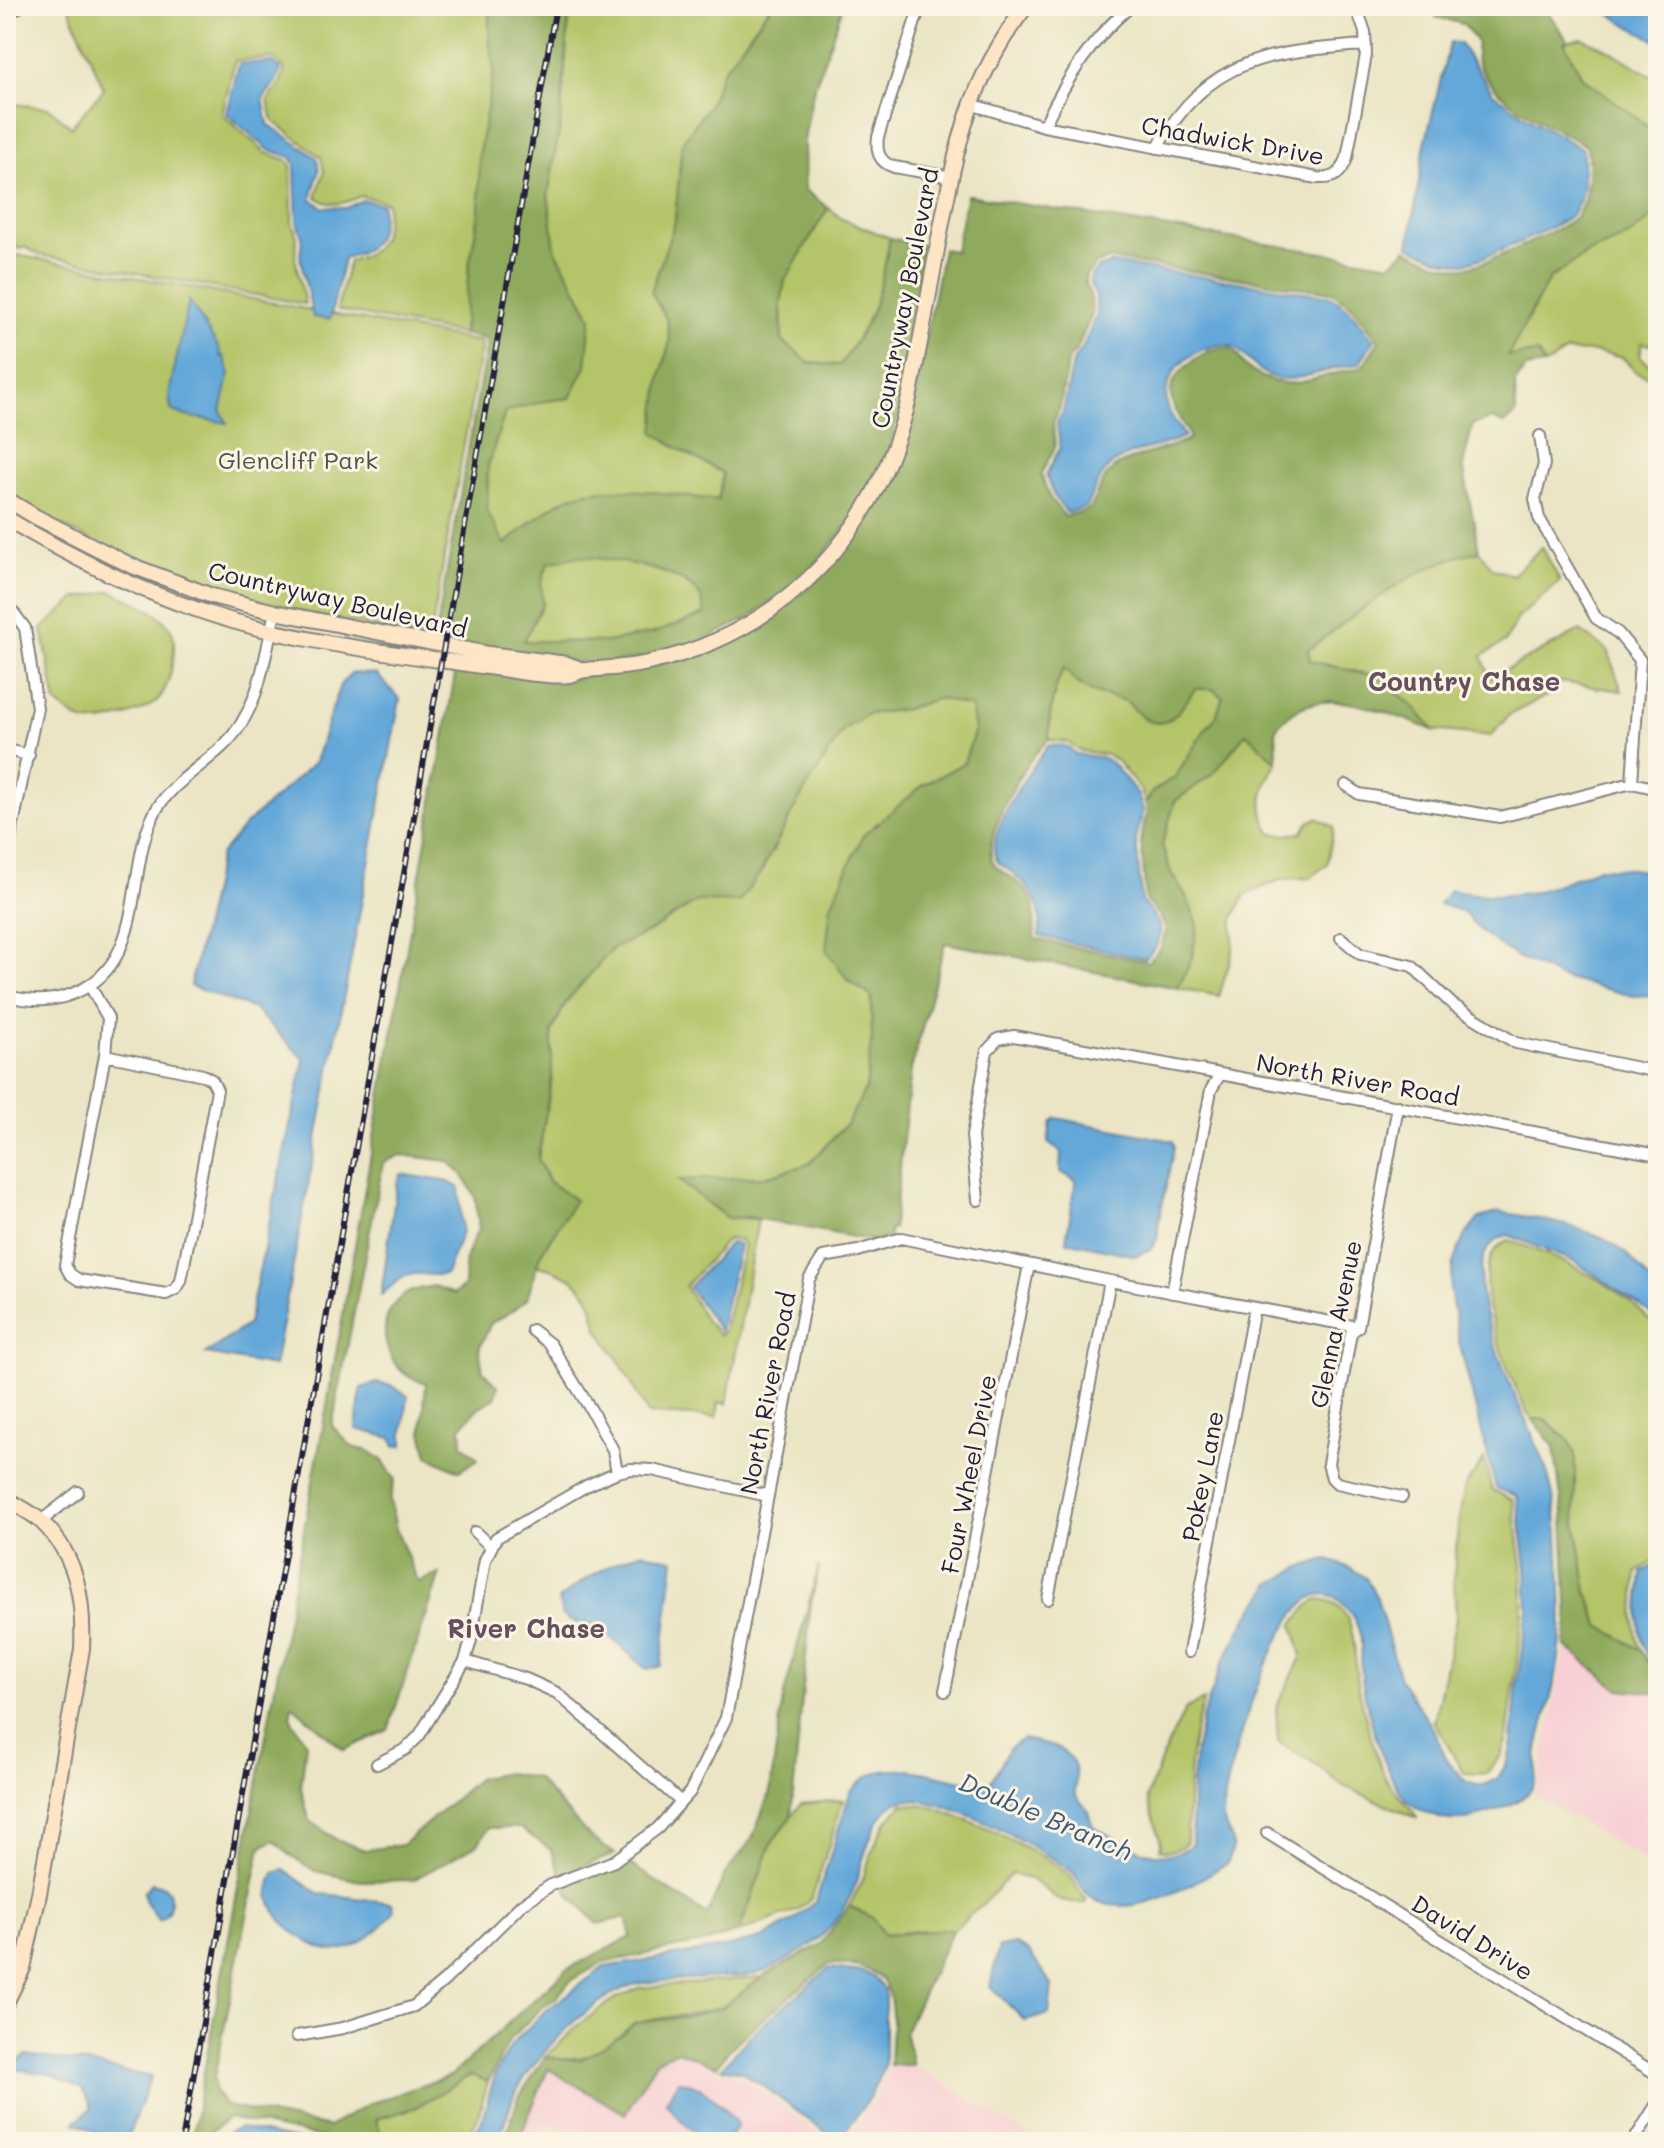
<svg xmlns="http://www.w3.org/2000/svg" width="1664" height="2148" font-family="Mali,sans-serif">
<rect width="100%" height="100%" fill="#fcf5e5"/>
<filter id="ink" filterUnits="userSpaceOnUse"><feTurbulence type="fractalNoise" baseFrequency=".0125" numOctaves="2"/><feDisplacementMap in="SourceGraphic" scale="16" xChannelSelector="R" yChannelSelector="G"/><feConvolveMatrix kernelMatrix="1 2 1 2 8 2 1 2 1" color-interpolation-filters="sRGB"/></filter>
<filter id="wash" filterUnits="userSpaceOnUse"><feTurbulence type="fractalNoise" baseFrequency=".006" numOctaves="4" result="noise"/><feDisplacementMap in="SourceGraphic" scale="32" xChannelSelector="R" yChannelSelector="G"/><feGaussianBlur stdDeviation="1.8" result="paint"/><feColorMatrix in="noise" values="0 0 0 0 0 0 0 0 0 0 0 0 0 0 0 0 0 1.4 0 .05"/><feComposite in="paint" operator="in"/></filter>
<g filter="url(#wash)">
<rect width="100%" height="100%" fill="#ebe5c5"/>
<path fill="#f7cfd4" d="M1565,1645L1618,1689L1658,1693V1869L1533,1793L1537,1789Z
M677,2051L717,2066L719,2072L741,2076L832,2142H728L737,2124L710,2097L666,2103L677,2117L711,2142H653L645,2139L638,2142H569L556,2125L548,2123L531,2142H518L548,2068L625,2114L657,2060Z
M890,2065H913L1040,2142H843L872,2102Z
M1658,2113V2142H1639Z"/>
<path fill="#b4c467" stroke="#6b7351" stroke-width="2" fill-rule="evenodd" d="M68,6H489V37L494,70L479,153V214L469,266L463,334L337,310L349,261C382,254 387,234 387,202L361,196C346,203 331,208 316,197L324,172L321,157L273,121L268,100L280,83L285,69L273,58L235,61L222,114L266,153L287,160L291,166L292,222L297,237L295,258L305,304L40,255L25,247L20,249L6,237V103L49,108L71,127L104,89Z
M570,6H774L768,9L722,72L709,105L682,143L675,221L652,292L667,320L670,342L660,379L682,451L723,473L718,500L677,497L550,509L505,544L487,512L488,466L505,412L545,401L570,398L591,317L555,249L548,194L560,125Z
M1582,38L1607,49L1658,80V138L1640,120L1582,77L1564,42Z
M828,208L842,219L890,238C880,294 874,318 840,365L809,363L782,340L781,304L785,280Z
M1658,213V346L1642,343L1640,356L1654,369L1655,379L1636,372L1623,358L1596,352L1567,351L1545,365L1538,353L1507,357L1549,279L1588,253L1629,236Z
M6,253L482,342L430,638C329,618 224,602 129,560C87,541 46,516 6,493V375L11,340Z
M1542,547L1560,581L1518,618L1505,642L1482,656L1490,678L1580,631L1607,650L1622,691L1560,682L1548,695L1509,715L1491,736L1433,730L1416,709L1380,677L1310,661L1308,650C1360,611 1413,564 1479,551L1493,569L1513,575Z
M577,555C608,559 683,568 700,596C703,601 704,609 705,615L654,633L607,642L523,641L543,603L541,584L548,563Z
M111,591C130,600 155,609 169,626C180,640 171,682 161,696C150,712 105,724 87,722C77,721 64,709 56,703L42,629L75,599Z
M1064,667C1080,692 1099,696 1128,700L1135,711L1195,689H1212L1223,697L1216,717L1204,731L1175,777L1152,792L1146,804L1141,791L1117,761L1107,755L1078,750L1067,742L1049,740C1048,716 1054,689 1064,667Z
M939,698L971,706L975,730L964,763L923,785L848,980L871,996L872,1037L866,1088L848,1122L809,1164L765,1177L679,1181L727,1218L758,1219L727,1404L719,1402L717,1417L648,1414L621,1364L598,1329L589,1296L573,1279L551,1269L537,1266L548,1181L538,1159L552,1077V1031L566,1002L612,949L652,930L697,901L761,872L799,800L843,730L868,714L906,709ZM728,1239L740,1240L744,1245L724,1331L720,1335L706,1321L685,1286Z
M1246,733L1277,762C1262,787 1256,807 1271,833L1286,835L1301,833L1309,822L1317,818L1334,827L1327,864L1310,878L1282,879L1245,895L1233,919V951L1219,996L1178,988L1192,958L1186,896L1171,873L1162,845L1175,801L1214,773Z
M1508,1240C1561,1258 1623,1285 1658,1330V1559L1637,1572C1635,1596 1631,1628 1641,1650L1600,1626L1587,1592L1575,1517V1453L1569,1441L1545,1419H1532L1527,1413C1511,1377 1456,1264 1508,1240Z
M1484,1459L1492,1490L1513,1500L1522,1567L1523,1611L1507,1738L1501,1756L1486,1774L1464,1773L1434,1722L1456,1618L1454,1577L1458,1525L1465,1486Z
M1318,1599C1329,1600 1338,1603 1344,1612C1356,1631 1354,1657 1357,1678C1361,1704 1374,1751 1384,1775C1391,1791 1411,1804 1417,1818L1343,1786L1314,1763L1278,1742L1276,1707L1302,1656L1293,1625L1308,1606Z
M1204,1700C1186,1751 1189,1790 1187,1842C1179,1850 1171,1853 1160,1849L1161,1843L1147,1797L1164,1753L1186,1708Z
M843,1800L812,1898L798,1910L739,1932L772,1842L801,1804Z
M903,1804C914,1805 925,1805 934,1808C967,1818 1044,1853 1069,1875C1077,1882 1078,1893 1087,1900L1084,1904L1059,1900L1032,1880L1011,1874L986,1901L953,1930H922L884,1935L873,1918L849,1906C871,1872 869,1833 903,1804Z
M762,1977C722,2021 688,2010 638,2023C629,2025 621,2035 614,2041C587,2060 577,2060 545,2057L581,2023L614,1999L639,1988Z
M471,2075L488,2082L476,2122L462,2142H382L376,2119L414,2108Z"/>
<path fill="#8faa5c" stroke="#58664c" stroke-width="2" fill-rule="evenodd" d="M489,6H570L560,125L548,194L555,249L591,317L586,366L570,398L545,401L505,412L488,466L487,512L505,544C528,527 554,499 582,493C626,484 675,496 718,500L723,473L682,451L654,432L660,379L670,341L667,320L651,292L675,221L682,143L709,105L722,72L769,9L774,6H843L813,92L804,140L805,190L828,208L785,280L781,304L782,340L809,363L840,365C874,318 880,294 890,238L932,247L905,393L890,447L857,514L809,572L751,617L698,643L645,658L587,665L435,639L487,343L484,338L463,334L469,266L479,214V153L494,70L489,37ZM578,556C608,559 683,568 700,596C703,601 703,609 705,614L654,633L607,642L524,641L543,603L541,584L548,563Z
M1428,6H1543L1568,41L1564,42L1582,77L1640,120L1658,138V213L1629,236L1588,253L1549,279L1508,356L1538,353L1544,365L1526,368L1515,383L1516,414L1504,424L1492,419L1473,424L1463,465L1479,551C1413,564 1361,611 1308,650L1310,661L1380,677L1416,709L1433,730C1395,716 1333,686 1295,711C1288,715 1282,722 1276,728L1277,762L1246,733L1214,773L1175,801L1162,845L1171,873L1186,896L1198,924L1192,958L1178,988L945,943L911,1070L893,1229H890L889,1237L874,1241L749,1217L727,1218L678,1180L765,1177L809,1164L848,1122L866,1088L872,1037L871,996L848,980L826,950L831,905L863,835L923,785L964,763L975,730L971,707L939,698L906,709L868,714L843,730L799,800L761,872L739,902L697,901L652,930L612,949L566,1002L552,1031V1077L538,1159L548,1181L575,1200L540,1255L527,1299L511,1312L491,1323L479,1349L483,1371L498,1386L495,1398L478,1408L461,1427L462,1444L478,1459L459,1471L428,1456L422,1432L426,1383C421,1381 413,1380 408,1376C383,1359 376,1321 399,1299C408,1290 423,1288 434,1286L454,1294L464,1286L466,1256L479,1227L475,1196L462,1174L448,1161L400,1155L383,1163L332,1426L352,1447L369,1451L382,1460L395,1479L390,1500L396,1529L418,1582L440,1574L388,1730L344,1750L292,1705L290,1717L306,1743L301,1788L309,1820L337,1840L365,1850L402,1845L479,1778L508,1773L536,1778L589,1836L615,1854L561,1875L551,1850L520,1828H488L478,1844L413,1880L360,1881L315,1871L291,1856L274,1840L261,1847L214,2078L215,2092L227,2106L329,2127L369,2104L452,2075L567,1969L631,1937L626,1917L598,1924L570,1896L565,1885L616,1866L624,1860L707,1915L725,1874L752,1839L770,1791L783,1698L819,1566L811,1603L791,1817L772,1842L739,1932L711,1941L602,1963L569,1982L557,1997L539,2010L510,2039L488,2082L471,2075L414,2108L376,2119L382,2142H345L228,2118L202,2139L191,2142L327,1405L456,669L568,680L728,640L758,625L797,597L818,579L853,538L891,475L909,426L943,249L955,251L967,195L1391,264L1406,249C1424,257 1446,269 1466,267C1482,266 1562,229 1574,218C1589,204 1590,165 1587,146C1549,125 1495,104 1477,61C1475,56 1476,49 1477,42L1463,24L1436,17ZM1109,259L1332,292L1351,305L1379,341L1361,368C1337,370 1303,386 1283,383C1269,381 1255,375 1244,365C1240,361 1238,353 1233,350C1214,339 1173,371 1171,390C1170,407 1181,420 1189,434V439C1168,450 1127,456 1112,470C1102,479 1096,497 1090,509L1065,517L1050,498L1041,474L1055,447L1053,422L1059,410L1069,358L1077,349L1092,314L1091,297L1085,284L1086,275L1096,264ZM1064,668C1085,694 1092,691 1123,700C1130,702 1131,707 1137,712C1164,739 1180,711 1195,689H1212L1223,697L1216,717L1204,731L1175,777L1152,792L1146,804L1147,810L1141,840L1146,901L1160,916L1166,930L1161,948L1148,962L1035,939C1032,909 1042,903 1014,879C1008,875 998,870 994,864C977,841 1029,753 1049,740C1048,716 1053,689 1064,668Z
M1532,1419H1545L1569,1441L1575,1454V1517L1587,1592L1600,1626L1641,1650L1650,1664L1658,1670V1693L1618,1689L1565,1645L1568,1623L1563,1512L1554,1447Z
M849,1906L873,1918L884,1935L953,1929L905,2031L913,2065H890C892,2009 905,1962 829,1964L750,2030L729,2050L717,2066L677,2051L657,2060L625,2114L548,2069L518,2142H503L519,2097L545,2057L580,2060L612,2042L635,2023L690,2016L722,2007L762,1977L821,1944Z"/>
<path fill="#64a8d9" stroke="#43658a" stroke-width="2" d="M1598,6H1658V42L1598,8Z
M1450,42L1460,44L1493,93L1526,117L1583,149C1583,169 1587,199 1571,215C1561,225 1476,263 1463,263C1444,263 1426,253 1409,246L1424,148Z
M272,62L281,69L276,81L263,99L268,124L317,158L319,171L311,199L323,207L346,208L362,200L382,204C383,236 376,250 344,258L330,319L313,317L300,257L302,237L297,222L295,165L291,157L269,150L227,114L239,64Z
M1111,263L1330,296L1347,307L1374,340L1359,364C1334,366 1311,378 1286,379C1254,380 1244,344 1224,345C1193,345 1156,376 1169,410C1172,419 1180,428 1185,436C1162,448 1127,449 1108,468C1098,478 1092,495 1086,507L1067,513L1054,496L1046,475L1060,448L1057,423L1063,412L1074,359L1081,351L1097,315L1096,296L1090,284L1091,276L1098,268Z
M189,300L220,350V357L223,355L230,373L221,411L227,423L186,416L171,410L169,394Z
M351,673L376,674L400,699L274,1366L206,1354L248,1324L304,1059L254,1009L190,986L220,855L245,825L315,762L340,685Z
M1049,745L1066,746L1076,754L1104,758L1113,764L1137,793L1143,809L1136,840L1142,902L1155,917L1161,930L1157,945L1145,959L1039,936C1044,907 1033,890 1012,872C1007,869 1000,865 997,861C982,835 1033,765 1049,745Z
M1599,868L1631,869L1658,873V988L1653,995L1633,996L1559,977L1515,956L1483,933L1463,912L1439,904L1450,890C1480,896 1515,898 1545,889C1563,883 1581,875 1599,868Z
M1056,1118L1173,1141L1174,1147L1158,1225V1237L1151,1249L1136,1256L1066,1241L1076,1180L1060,1172L1061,1152L1048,1143L1051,1123Z
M401,1174L449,1182L459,1188L462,1232L446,1274C435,1277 431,1274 420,1274C404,1272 393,1285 381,1295L397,1183Z
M1499,1212C1536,1218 1595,1227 1624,1252C1637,1263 1647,1278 1658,1290V1323L1649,1312L1576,1262L1508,1235C1434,1254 1531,1423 1544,1463C1555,1495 1558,1523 1559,1556C1562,1597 1564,1635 1556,1675C1551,1700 1543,1724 1538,1749C1536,1760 1538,1776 1533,1786C1523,1806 1475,1819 1454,1820C1441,1820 1423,1813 1413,1805C1387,1788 1366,1709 1362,1678C1360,1664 1363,1648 1360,1634C1355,1616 1339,1590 1318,1595C1275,1605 1223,1775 1223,1816C1223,1826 1232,1835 1233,1846C1233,1851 1229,1859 1227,1863C1195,1884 1123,1926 1088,1895C1080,1888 1079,1877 1071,1871C1034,1845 950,1798 906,1800C871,1802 863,1870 851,1895C840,1916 825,1937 805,1949C791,1957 777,1967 762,1972C749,1977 734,1976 720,1977C694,1979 668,1980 642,1983C600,1988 530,2059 514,2097C507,2111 504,2127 497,2142H468L481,2123L496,2072L513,2043L543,2013L604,1967L722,1948L765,1937L796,1918L816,1901L850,1793C857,1785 864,1777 875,1773C911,1762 953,1783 989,1785L1009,1749L1023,1739C1045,1743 1074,1747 1076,1774C1077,1780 1074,1787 1075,1793C1077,1800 1083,1802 1086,1808C1089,1813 1090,1820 1093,1826C1120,1841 1165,1871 1192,1844V1785L1195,1754L1203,1716L1222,1664L1247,1618L1271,1584L1301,1567L1326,1559L1350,1568L1366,1578L1377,1598L1400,1679L1432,1727L1448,1762L1465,1781L1476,1785H1485L1498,1778L1508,1761L1512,1742L1517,1681L1528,1611L1526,1567L1517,1496L1496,1488L1459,1342L1450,1289L1453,1263L1464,1237L1479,1218Z
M730,1243L739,1244L720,1331L689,1287Z
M377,1383L392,1386L408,1396L403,1432V1446H395L392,1438L356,1429L361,1388Z
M643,1552L674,1560L661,1666L647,1670L600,1628L572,1621L562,1615L559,1600C581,1580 614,1561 643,1552Z
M1658,1564V1665C1632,1647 1640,1599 1642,1572Z
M284,1870L318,1893L392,1903L394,1912C382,1928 359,1948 339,1950C316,1954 279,1925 271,1903C267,1893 270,1883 274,1873Z
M152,1883L164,1886L169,1891C172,1903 170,1916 158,1920L145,1900L144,1891Z
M1014,1944L1029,1952L1052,1985L1049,2014L1025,2021L990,1986L999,1947Z
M829,1968L863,1972L873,1976L885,1990V2065L868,2100L838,2141L743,2072L721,2068L753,2033Z
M26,2055L85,2063L151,2077L128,2136L97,2133L75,2122L92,2108L83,2089L50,2074L7,2068Z
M678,2081C700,2081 724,2107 737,2124L728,2142C701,2142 682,2124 666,2102Z
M240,2128L306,2142H207Z"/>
</g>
<g filter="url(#ink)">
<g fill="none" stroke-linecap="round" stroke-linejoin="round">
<defs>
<path id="street" d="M920,6L878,137C876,152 879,162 894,167L951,177
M6,15L20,6
M970,104L1044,126L1317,178C1334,179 1341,175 1347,158L1366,55L1365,32L1356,6
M1044,126C1066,80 1092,38 1131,6
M1157,148C1209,56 1270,52 1366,45
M1540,436L1544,464L1535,499L1539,518L1596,618L1618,633L1640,660L1632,783
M1658,500V510
M6,608L13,612L25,628L37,708L6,859
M6,750L29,755
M1346,785L1359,794L1500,817L1632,783L1658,789
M1341,938L1360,954L1412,966L1453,1005L1516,1043L1658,1072
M90,986L108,1018L105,1055L65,1265L70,1274L79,1280L166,1294L176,1289L181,1281L217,1090L212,1080L203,1075L105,1055
M6,996C33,1002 57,1003 83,989C146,956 126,869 154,814C169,785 200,768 223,746C260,711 264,659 275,612
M1398,1106L1358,1327L1351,1333L1328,1464L1332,1478L1337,1483L1402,1497
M978,1200L972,1136L987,1051L998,1039L1014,1036L1220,1074
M1172,1293L1211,1090L1220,1074L1658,1155
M532,1330L550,1344L591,1410L613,1450L617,1472
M41,1521L78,1492
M475,1532L490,1546
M1048,1599L1110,1281
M1189,1652L1254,1308
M465,1661L526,1679L557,1693L681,1802
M945,1691L1029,1265
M377,1764L406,1749L419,1736L465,1661L471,1640L485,1560L496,1538L586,1486L617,1472L631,1469L652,1470L768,1496
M1267,1833L1658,2075
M297,2036L343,2028L414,2006L444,1981L522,1904L551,1885L614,1861L658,1828L690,1792L726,1718L809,1279L823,1257L858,1251L901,1238L1110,1281L1358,1327
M1633,2142L1658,2102"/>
<path id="secondary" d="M6,499L36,517L130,565L212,596L275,612L488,654L567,664L583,670
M6,518C69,556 134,589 204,612C307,647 419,655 527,673C540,674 556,677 569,675C575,674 580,670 587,670C607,668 627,668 648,663C786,632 879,531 910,394C920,344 929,294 938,244C956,150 966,85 1026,6
M6,1499C18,1506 33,1513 42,1522C78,1557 84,1601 82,1649L39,1894L23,1968L6,2003"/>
</defs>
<use href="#street" stroke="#868480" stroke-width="14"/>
<use href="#secondary" stroke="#868480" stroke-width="18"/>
<use href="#street" stroke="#fff" stroke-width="10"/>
<use href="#secondary" stroke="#fde5c5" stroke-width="14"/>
<defs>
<path id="rail" d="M182,2142L556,6"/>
</defs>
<use href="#rail" stroke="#22223b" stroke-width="6"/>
<use href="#rail" stroke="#fcf5e5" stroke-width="3" stroke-dasharray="9" stroke-linecap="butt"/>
</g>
</g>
<g text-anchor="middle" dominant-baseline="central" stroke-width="6" stroke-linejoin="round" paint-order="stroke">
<g font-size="24" fill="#22223b" stroke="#fcf5e5">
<text transform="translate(1233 140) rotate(10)">Chadwick Drive</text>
<text transform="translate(904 298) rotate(-79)">Countryway Boulevard</text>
<text transform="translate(338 599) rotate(13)">Countryway Boulevard</text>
<text transform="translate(1358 1079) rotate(10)">North River Road</text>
<text transform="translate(1335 1324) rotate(-78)">Glenna Avenue</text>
<text transform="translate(767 1393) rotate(-79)">North River Road</text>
<text transform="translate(968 1474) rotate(-79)">Four Wheel Drive</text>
<text transform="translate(1202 1476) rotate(-79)">Pokey Lane</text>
<text transform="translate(1473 1937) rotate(32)">David Drive</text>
</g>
<g font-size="24" fill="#4e5348" stroke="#fcf5e5">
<text x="298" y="459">Glencliff Park</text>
</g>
<g font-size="26" font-weight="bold" fill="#66505d" stroke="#fcf5e5">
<text x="1464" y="681">Country Chase</text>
<text x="526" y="1628">River Chase</text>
</g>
<g font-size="26" font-style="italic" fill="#3c587a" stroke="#fcf5e5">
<text transform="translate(1046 1816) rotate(23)">Double Branch</text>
</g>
</g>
<rect width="1664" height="2148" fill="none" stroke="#fcf5e5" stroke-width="32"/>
</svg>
